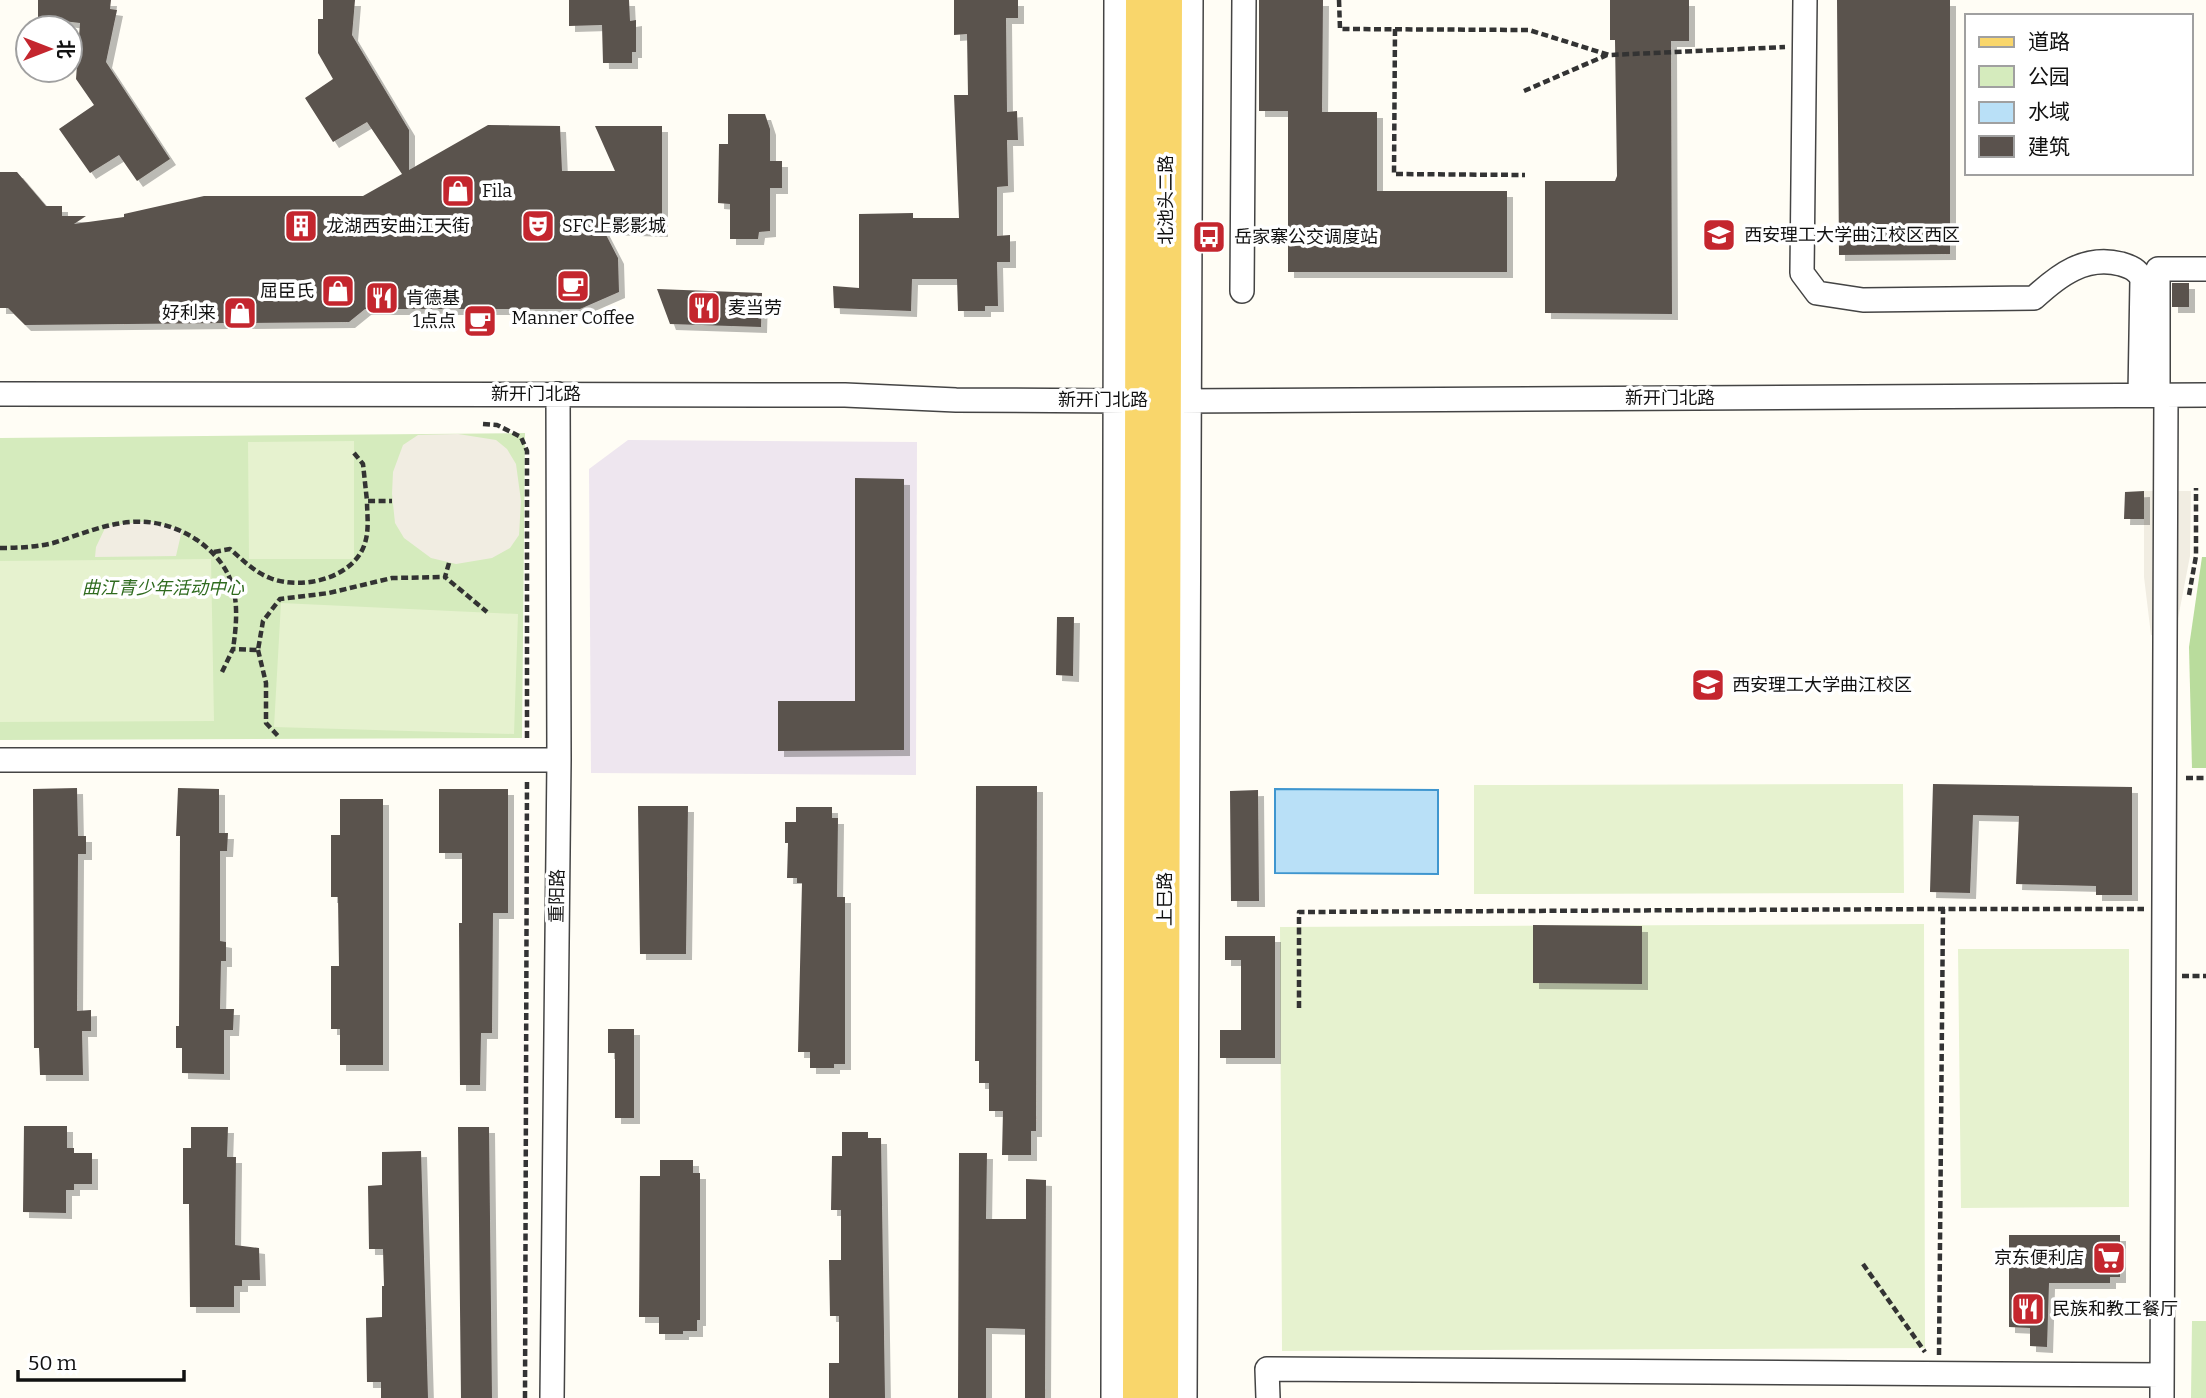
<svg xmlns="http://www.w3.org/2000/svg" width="2206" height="1398" font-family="Bitter,'Noto Sans SC',serif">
<defs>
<filter id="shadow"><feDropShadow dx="6" dy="6" stdDeviation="0" flood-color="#0004"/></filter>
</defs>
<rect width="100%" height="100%" fill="#fffdf5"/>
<path fill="#eee6ef" d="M628,440L917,442L916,775L591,773L589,469Z"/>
<path fill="#d5ebbd" d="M525,433L522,738L0,740V438Z
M2192,1321H2206V1398H2191Z"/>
<path fill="#b9dc9c" d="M2202,557H2206V768H2192L2189,647Z"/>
<path fill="#e6f2cf" d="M354,441V559H249L248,442Z
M211,559L214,721L0,722V561Z
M281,603L518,614L514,734L274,727Z
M1903,784L1904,893L1474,894V785Z
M1924,924L1925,1348L1282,1351L1280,927Z
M1958,949H2129V1207L1961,1208Z"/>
<path fill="#f1ede2" d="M458,434L496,440L507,449L516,464L521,501L519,535L510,548L492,558L456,564L431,558L404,538L395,523L392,494L393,472L403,445L418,435Z
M2144,491H2191L2190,556L2175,634L2151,635L2144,577Z
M148,521L182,530L176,556L95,557L96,547L106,526Z"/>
<path fill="#b9e0f7" stroke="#3f96cf" stroke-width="2" d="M1275,789L1438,790V874L1275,873Z"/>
<path fill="#5a524d" filter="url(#shadow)" d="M38,0H111L110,9L117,10L106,62L170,159L137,181L119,155L90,173L59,129L94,105L76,79L80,23L38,18Z
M323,0H355L352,35L409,130V170L488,125L560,126L562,171H615L595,126H662V231L603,229L618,258L619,292L580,309H365L349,322L25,325L8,308H0V172H17L46,206H62V216H86L74,224L124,217V214L204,196H363L402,174L367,122L333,142L305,98L333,79L318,53V19H323Z
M569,0H629L630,21L636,20V52H632V63H603L602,25L569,26Z
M954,0H1018V18H1006L1007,112L1017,111L1018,140H1007L1008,186L997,187V236L1010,235V262H997L998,306H985V311H958L957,279H912L911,311L834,308L833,286L859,288V214L913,213V218H959L954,95H968L967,34L954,35Z
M1259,0H1323L1322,112H1377V191H1507V272H1288V111H1259Z
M1610,0H1689V41H1671L1672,314L1545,313V181H1615L1617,176L1615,40H1610Z
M1837,0H1950V254L1839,255Z
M728,114H765L770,129V161H782V188H770V231L759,232L758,239H730V204L718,203L719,144H728Z
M2172,283H2189V307H2172Z
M657,289L762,293L761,327L670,324Z
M855,478L904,479V750L778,751V701H855Z
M2144,491V519H2124L2125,492Z
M1057,617H1074L1073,676L1056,675Z
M1933,784L2132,787V895H2096V886L2016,884L2019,816L1973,815L1970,893L1930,892Z
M976,786H1037L1036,1131H1031V1155H1002L1003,1111H989V1083H979V1061H975Z
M77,788L78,836H86V854H78L77,1011L91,1010V1031H82L83,1075H40L39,1048H34L33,789Z
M178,788L219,789V833H228L227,851H220V941L226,942V961H221L220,1009H234L233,1030H224V1074L182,1073V1048H176V1026H179L180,836H176Z
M439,789H508V913H493L492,1033H481L480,1085H460L459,923H462V853H439Z
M1258,790L1259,901H1231L1230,791Z
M340,799H383V1065H340V1029H331V966H339L338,897H331V835H340Z
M638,806H688L686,954H640Z
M796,807H832V818H838L837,897H845V1064H834V1068H810V1052H798L802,883H797V878H787L788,843H785V822H796Z
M1533,925L1642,926V984L1533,983Z
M1225,936H1275V1058H1220V1030H1241V960H1225Z
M608,1029H634V1118H615V1053H608Z
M24,1126H67V1148H74V1153H92V1184H74V1190H66V1213L23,1212Z
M191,1127H228L227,1157H236L235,1245L259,1248L260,1280H242V1286H234V1307H190L189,1204H183V1148H191Z
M458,1127H489L492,1398H461Z
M842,1132H868V1138H881L885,1398H829V1363H839V1316H830L829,1260H841V1210H831L832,1156H842Z
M421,1151L428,1398H381V1382H367L366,1318L382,1317V1286H384L383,1249H369L368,1186L382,1185V1152Z
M959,1153H987L986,1219H1026V1179L1046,1180L1045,1398H1025V1329L986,1328V1398H958Z
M660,1160H693V1173H700V1320H697V1331H683V1334H659V1317H639L640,1176H660Z
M2009,1235H2120V1277H2110V1283H2049L2047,1347L2030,1346V1328L2009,1327Z"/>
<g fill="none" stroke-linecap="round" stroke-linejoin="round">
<defs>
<path id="minor" d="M1805,0L1802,273L1817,293L1863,300L2034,298C2059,275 2085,255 2121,264C2131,267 2138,270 2142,279L2140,395
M1242,291L1244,0
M0,394L845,395L956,400L1127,401
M2158,395V269H2206
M1177,401L2206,395
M0,760H559
M552,1398L559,760L558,394
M1113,1398L1116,0
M1185,1398L1191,0
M1268,1398L1267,1369L2162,1375
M2162,1398L2166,395"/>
<path id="major" d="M1138,1398L1141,0
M1163,1398L1167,0"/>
</defs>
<use href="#minor" stroke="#444" stroke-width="26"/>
<use href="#major" stroke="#222" stroke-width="33"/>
<path stroke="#333" stroke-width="4.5" stroke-dasharray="7 3.5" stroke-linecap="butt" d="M1339,0L1340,29L1529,30L1609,55L1785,47
M1395,29L1394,174L1525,175
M1524,91L1607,55
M483,424L497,425L521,437L527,451V739
M354,453L363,464L367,501H392
M0,548C18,548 36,547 53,543C79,535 104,524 131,522C155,520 177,527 197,540C238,569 240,602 233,649
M214,552L230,549C243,560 254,572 270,578C302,591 358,578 366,539C369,527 367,513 367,501
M449,563L445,577L487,612
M2189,595L2196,556V488
M258,650L266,683V723L279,737
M222,672L233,649L258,650L263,621L280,599L329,593L392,578L445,577
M2186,778H2206
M2182,976H2206
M1299,1008V912L1943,909
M1863,1264L1925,1352
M1939,1355L1943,909H2144
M525,1398L527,779"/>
<use href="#minor" stroke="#fff" stroke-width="23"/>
<use href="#major" stroke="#f9d66b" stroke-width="30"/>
</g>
<defs>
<symbol id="shop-square" viewBox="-11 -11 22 22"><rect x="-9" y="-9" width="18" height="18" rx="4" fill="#c4262e" stroke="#fff"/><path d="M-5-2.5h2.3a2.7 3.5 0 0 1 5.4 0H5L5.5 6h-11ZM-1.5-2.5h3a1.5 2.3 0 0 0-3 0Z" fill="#fff"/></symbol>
<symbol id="building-square" viewBox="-11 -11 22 22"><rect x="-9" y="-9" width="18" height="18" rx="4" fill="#c4262e" stroke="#fff"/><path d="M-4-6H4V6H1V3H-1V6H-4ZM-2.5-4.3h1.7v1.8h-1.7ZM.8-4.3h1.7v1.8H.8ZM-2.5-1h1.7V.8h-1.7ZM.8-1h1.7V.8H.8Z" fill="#fff"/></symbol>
<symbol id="theatre-square" viewBox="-11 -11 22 22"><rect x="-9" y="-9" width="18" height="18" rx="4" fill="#c4262e" stroke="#fff"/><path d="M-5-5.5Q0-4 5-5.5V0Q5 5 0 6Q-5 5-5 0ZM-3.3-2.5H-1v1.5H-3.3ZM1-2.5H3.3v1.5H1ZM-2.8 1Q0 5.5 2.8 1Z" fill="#fff"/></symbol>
<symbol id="university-square" viewBox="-11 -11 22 22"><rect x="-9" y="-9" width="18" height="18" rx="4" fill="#c4262e" stroke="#fff"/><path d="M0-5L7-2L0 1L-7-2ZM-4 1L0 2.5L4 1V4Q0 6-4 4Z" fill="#fff"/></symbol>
<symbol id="bus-square" viewBox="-11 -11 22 22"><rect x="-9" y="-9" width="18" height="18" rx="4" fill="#c4262e" stroke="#fff"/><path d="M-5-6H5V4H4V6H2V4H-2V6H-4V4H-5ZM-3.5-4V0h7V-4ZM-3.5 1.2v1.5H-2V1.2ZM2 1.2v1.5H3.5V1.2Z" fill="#fff"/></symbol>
<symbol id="cafe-square" viewBox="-11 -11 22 22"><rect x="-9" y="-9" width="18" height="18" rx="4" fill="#c4262e" stroke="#fff"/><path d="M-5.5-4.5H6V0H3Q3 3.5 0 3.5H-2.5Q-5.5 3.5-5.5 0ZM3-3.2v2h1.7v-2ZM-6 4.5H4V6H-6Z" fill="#fff"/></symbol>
<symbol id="restaurant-square" viewBox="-11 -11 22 22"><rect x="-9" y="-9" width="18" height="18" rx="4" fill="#c4262e" stroke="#fff"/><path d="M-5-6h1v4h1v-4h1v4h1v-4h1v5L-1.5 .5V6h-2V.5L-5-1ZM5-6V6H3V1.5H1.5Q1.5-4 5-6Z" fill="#fff"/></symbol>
<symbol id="supermarket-square" viewBox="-11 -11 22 22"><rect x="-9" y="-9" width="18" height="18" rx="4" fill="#c4262e" stroke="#fff"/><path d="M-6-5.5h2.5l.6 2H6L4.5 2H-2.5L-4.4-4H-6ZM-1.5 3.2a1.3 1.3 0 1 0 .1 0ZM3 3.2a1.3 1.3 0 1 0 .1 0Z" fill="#fff"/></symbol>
</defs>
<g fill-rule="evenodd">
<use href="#shop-square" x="439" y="172" width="38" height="38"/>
<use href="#building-square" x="282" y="207" width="38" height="38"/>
<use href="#theatre-square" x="519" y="207" width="38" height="38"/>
<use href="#university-square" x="1700" y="216" width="38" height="38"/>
<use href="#bus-square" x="1190" y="218" width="38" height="38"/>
<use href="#cafe-square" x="554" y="267" width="38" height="38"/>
<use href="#shop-square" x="319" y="272" width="38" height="38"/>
<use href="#restaurant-square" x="363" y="279" width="38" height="38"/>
<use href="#restaurant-square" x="685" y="289" width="38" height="38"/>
<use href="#shop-square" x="221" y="294" width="38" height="38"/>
<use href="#cafe-square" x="461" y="302" width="38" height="38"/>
<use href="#university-square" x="1689" y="666" width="38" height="38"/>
<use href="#supermarket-square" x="2090" y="1239" width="38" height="38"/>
<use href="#restaurant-square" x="2009" y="1290" width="38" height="38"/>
</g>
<g text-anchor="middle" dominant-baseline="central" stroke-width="7" stroke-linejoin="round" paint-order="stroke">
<g font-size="18" fill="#111" stroke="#fff" text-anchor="start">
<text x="482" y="191">Fila</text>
<text x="326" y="226">龙湖西安曲江天街</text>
<text x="562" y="226">SFC上影影城</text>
<text x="1744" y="235">西安理工大学曲江校区西区</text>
<text x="1234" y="237">岳家寨公交调度站</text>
<text x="314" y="291" text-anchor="end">屈臣氏</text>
<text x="406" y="298">肯德基</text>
<text x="728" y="308">麦当劳</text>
<text x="216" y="313" text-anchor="end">好利来</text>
<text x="573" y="318" text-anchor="middle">Manner Coffee</text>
<text x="456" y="321" text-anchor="end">1点点</text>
<text x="1732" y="685">西安理工大学曲江校区</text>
<text x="2084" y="1258" text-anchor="end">京东便利店</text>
<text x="2052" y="1309">民族和教工餐厅</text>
</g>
<g font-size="18" fill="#111" stroke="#fff">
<text transform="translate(1166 200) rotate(-90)">北池头二路</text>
<text x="536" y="394">新开门北路</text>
<text x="1670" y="398">新开门北路</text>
<text x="1103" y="400">新开门北路</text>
<text transform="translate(557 896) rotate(-89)">重阳路</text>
<text transform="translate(1165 899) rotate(-90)">上巳路</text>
</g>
<g font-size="18" font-style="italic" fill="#2f6b1f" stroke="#fff">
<text x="163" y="588">曲江青少年活动中心</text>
</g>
</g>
<rect x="1965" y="14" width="228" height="161" fill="#ffffff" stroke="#a0a0a0" stroke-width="2"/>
<rect x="1979" y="37" width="35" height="10" fill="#f9d66b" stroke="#a0a0a0" stroke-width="2"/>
<text x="2028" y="49" font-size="21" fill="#111111">道路</text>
<rect x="1979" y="66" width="35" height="21" fill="#d5ebbd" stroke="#a0a0a0" stroke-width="2"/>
<text x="2028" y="84" font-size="21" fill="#111111">公园</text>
<rect x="1979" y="102" width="35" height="21" fill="#b9e0f7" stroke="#a0a0a0" stroke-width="2"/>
<text x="2028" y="119" font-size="21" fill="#111111">水域</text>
<rect x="1979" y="136" width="35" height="21" fill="#5a524d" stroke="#a0a0a0" stroke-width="2"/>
<text x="2028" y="154" font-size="21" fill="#111111">建筑</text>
<g transform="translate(49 49) rotate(90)"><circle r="33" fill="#ffffff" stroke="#a0a0a0" stroke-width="2"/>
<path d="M0-5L12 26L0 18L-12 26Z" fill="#c4262e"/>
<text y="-10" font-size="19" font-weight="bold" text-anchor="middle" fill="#111111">北</text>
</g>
<path d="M18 1370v10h166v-10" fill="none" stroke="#111111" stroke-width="3.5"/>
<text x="28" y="1370" font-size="21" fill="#111111" stroke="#ffffff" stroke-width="5" paint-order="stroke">50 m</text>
</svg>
